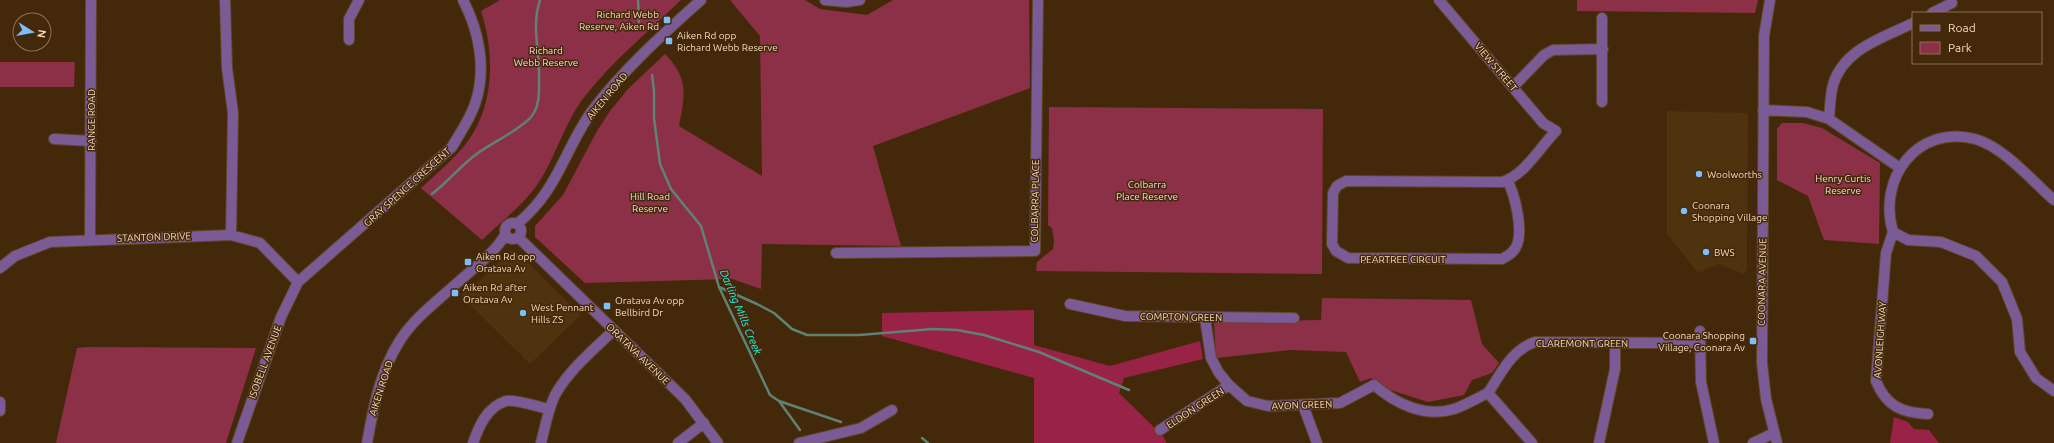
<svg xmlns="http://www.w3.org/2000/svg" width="2054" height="443" font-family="Ubuntu,sans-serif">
<rect width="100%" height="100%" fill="#432909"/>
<path fill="#4f320e" d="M1667,111L1748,113L1747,269L1744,274L1719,264L1698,273L1667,234Z
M512,250L520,255L581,315L530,364L460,295L480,280Z"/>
<path fill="#8c3048" d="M500,0H681C648,32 610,63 582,100C565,124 556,154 541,179C527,202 502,221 482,240L421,188C436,174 452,161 465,145C495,107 495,54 481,11Z
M730,0H805L820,9L867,15L893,0H1029L1030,88L873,146L901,246L762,244L761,289L732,279L585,283L535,237V226L563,195L597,131L610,111L628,89L665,54C689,78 685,95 679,126L762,176L760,36Z
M1577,0H1758L1755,13L1577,11Z
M0,62H75L74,87H0Z
M1049,107L1323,109L1322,274L1036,271L1037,262L1053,249L1054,241L1052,228L1048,225Z
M1782,123H1803L1822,128L1880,163L1879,244L1824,240L1808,196L1777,180V129Z
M1322,298L1471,300L1482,344L1499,363L1492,373L1472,380L1464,395L1428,402L1384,388L1371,378L1360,382L1346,352L1290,350L1216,358L1214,322L1321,320Z
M88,347L256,348L226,443H56L77,348Z"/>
<path fill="#992247" d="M1034,310V345L1110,366L1200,341L1203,359L1124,378L1119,393L1163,436L1167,443H1034V378L882,336V313Z
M1894,417L1908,422L1914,429L1929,430L1939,443H1890Z"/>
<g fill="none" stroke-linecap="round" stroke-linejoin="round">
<path stroke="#608276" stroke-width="2.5" d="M638,0L639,22
M652,75L654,91V118L660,164L671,189L701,226L719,287L770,395L779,401L841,422
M432,194C449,181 461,165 478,153C492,143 521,129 531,117C540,106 539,92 539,79C540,51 531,27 540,0
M719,287L757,304L774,313L792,329L807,335H859L933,329L957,330L984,335L1039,352L1129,390
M779,401L800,430
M922,438L928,443"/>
<defs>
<path id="minor" d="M225,0L227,68L233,113L231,235
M825,0L846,2L860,0
M1439,0L1543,123L1556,131C1540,147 1525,175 1502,182L1346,181L1337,186L1333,193L1332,244L1336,251L1348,258L1502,259C1508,256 1513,253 1516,247C1524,232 1515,194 1507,180
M1770,0L1764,36L1762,363L1766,399L1777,443
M1932,13L1952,3
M349,40V19L359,0
M1513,87L1544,55L1553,50L1603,49
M1602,102V18
M1763,110L1807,112L1829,119L1900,168
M1829,119C1830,109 1830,96 1833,85C1843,49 1883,38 1913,23
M54,139L91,141
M2054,200C2032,181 2004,147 1975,139C1917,124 1877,179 1893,232L1908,240L1941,242L1976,256L2002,282L2017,319L2020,352L2036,378L2054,391
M505 231a8 8 0 1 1 16 0a8 8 0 1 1-16 0Z
M517,224C558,191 564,150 592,111C622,71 664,33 701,0
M1893,232L1886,253L1876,381C1886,406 1902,413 1928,414
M518,237L685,399L718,443
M90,239L91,0
M836,253L1035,251L1038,0
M0,268L15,256L50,242L231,235L260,243L298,282
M1070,304L1125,316L1294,318
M1205,318L1211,358L1219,373L1229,385L1247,401L1268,406L1340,403L1374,385C1396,404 1425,418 1454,409C1466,405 1477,398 1488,393
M1700,331L1701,382L1714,443
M1488,393C1501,374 1511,350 1535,342L1700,343
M1488,393L1532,443
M0,402V411
M1303,405L1317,443
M1160,430L1229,385
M237,443L281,317L298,282L452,147C460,133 470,119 475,104C487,69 479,31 463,0
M367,443C373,409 380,372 399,342C413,319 436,302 456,284C472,269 494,254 505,235
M473,443C479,426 487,407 506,401C515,399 539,407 549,409
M541,443C545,427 548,410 555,395C569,370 593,350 614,330
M678,443L704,423
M799,443L861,428L892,410
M1599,443L1615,369V343
M1753,443L1774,433"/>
</defs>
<use href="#minor" stroke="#604526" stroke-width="12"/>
<use href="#minor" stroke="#7a5b96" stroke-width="10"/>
</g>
<g fill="#7dbef9" stroke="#432909" stroke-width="1.5">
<rect x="663" y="16" width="8" height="8" rx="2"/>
<rect x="665" y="37" width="8" height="8" rx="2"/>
<circle cx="1699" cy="174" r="4"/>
<circle cx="1684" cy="211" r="4"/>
<circle cx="1706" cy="252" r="4"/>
<rect x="464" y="258" width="8" height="8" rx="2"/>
<rect x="451" y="289" width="8" height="8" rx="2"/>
<rect x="603" y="302" width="8" height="8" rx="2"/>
<circle cx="523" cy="313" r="4"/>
<rect x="1749" y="337" width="8" height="8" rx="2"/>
</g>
<g text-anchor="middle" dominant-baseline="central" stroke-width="3" stroke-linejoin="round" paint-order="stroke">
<g font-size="10" fill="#f7dbbe" stroke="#432909" text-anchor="start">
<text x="659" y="14" text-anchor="end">Richard Webb<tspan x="659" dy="12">Reserve, Aiken Rd</tspan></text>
<text x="677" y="35">Aiken Rd opp<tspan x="677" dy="12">Richard Webb Reserve</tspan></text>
<text x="1707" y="174">Woolworths</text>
<text x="1692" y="205">Coonara<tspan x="1692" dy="12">Shopping Village</tspan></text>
<text x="1714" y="252">BWS</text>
<text x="476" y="256">Aiken Rd opp<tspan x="476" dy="12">Oratava Av</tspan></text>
<text x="463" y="287">Aiken Rd after<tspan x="463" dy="12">Oratava Av</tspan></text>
<text x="615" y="300">Oratava Av opp<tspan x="615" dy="12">Bellbird Dr</tspan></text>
<text x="531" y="307">West Pennant<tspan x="531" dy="12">Hills ZS</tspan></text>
<text x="1745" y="335" text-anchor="end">Coonara Shopping<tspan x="1745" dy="12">Village, Coonara Av</tspan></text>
</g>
<g font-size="10" fill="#f7d6db" stroke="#432909">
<text x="546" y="50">Richard<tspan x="546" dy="12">Webb Reserve</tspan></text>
<text x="1843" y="178">Henry Curtis<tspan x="1843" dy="12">Reserve</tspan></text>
<text x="1147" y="184">Colbarra<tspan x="1147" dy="12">Place Reserve</tspan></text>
<text x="650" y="196">Hill Road<tspan x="650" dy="12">Reserve</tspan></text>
</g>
<g font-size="10" fill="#f7dbbe" stroke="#432909">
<text transform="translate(1496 67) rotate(50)">VIEW STREET</text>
<text transform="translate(607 96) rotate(-50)">AIKEN ROAD</text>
<text transform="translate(91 120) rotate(-90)">RANGE ROAD</text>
<text transform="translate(407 187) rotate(-42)">GRAY SPENCE CRESCENT</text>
<text transform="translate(1035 201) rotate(-89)">COLBARRA PLACE</text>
<text transform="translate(154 237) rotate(-2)">STANTON DRIVE</text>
<text x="1403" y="259">PEARTREE CIRCUIT</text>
<text transform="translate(1762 282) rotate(-89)">COONARA AVENUE</text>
<text transform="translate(1181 317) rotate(1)">COMPTON GREEN</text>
<text transform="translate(1880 340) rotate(-86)">AVONLEIGH WAY</text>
<text x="1582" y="343">CLAREMONT GREEN</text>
<text transform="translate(638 354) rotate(44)">ORATAVA AVENUE</text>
<text transform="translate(265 362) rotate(-70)">ISOBELL AVENUE</text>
<text transform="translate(381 388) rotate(-72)">AIKEN ROAD</text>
<text transform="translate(1302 405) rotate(-2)">AVON GREEN</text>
<text transform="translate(1195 408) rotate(-33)">ELDON GREEN</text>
</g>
<g font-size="11" font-style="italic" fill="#27f6e8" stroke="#432909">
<text transform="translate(741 312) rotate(67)">Darling Mills Creek</text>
</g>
</g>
<rect x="1912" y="12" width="130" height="52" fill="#432909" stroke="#8b7051"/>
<rect x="1920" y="25" width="20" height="6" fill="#7a5b96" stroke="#8b7051"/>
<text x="1948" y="32" font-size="12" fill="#f7dbbe">Road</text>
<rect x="1920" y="42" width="20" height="12" fill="#8c3048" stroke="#8b7051"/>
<text x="1948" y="52" font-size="12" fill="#f7dbbe">Park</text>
<g transform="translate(32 32) rotate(101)"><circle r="19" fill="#432909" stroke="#8b7051"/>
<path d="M0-3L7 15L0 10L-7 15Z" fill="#7dbef9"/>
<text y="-6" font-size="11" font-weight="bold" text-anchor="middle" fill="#f7dbbe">N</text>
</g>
</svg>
